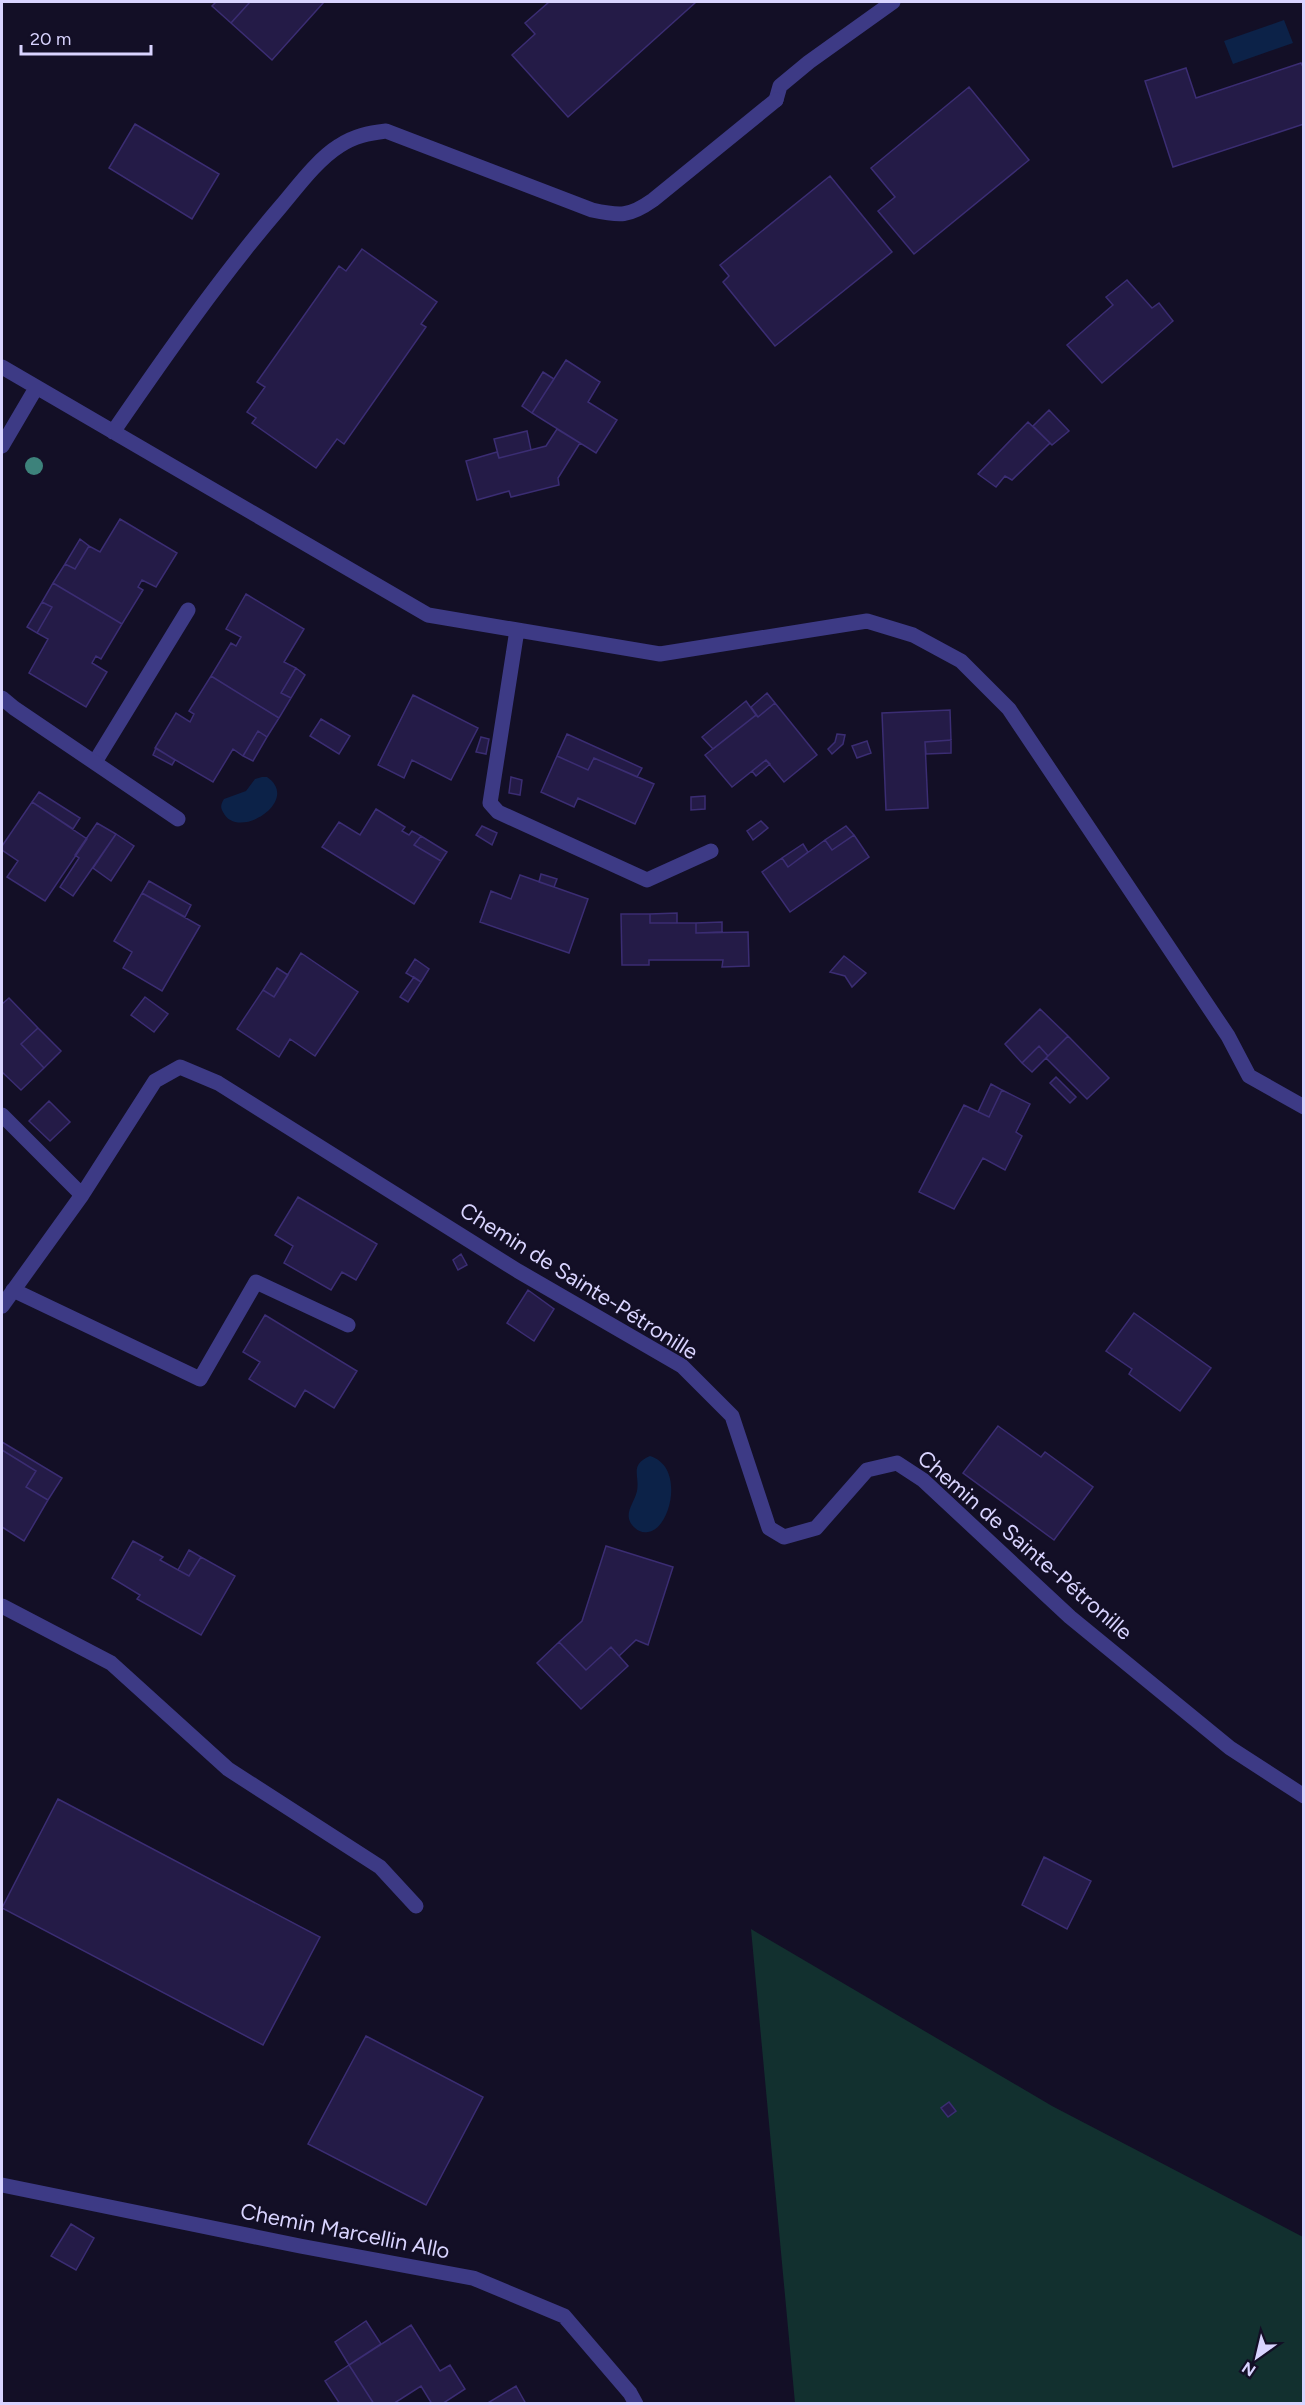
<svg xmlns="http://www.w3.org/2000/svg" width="1305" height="2405" font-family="Figtree,sans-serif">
<rect width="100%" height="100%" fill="#130f26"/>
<path fill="#12302f" d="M751,1929L1052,2106L1303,2237V2403H795Z"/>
<path fill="#0c2248" d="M1284,20L1293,43L1233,64L1224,41Z
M262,777H267C302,801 237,842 223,812C220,807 221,804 224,799L246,791L255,779Z
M650,1456C686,1467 670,1530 648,1532C643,1533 638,1531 635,1528C621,1516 634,1504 637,1491C640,1475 629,1465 650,1456Z"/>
<path fill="#241b47" stroke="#3b2d73" stroke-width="1.5" d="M216,2H250L231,23L212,6Z
M250,2H324L272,60L231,23Z
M549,2H696L568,117L512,55L535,34L525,23Z
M1301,63L1304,69V124L1173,167L1145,81L1186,68L1196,98Z
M969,87L1029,160L914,254L878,211L895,197L871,168Z
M135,124L219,174L192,219L109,168Z
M830,176L892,252L775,346L723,282L729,276L720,265Z
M362,249L437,302L421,324L426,327L344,444L337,439L316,468L252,423L256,418L247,412L265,387L257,382L339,266L346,271Z
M1127,280L1152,308L1159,303L1173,321L1102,383L1067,345L1113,305L1106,297Z
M566,360L600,382L588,402L617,420L596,453L532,413Z
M543,372L554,379L532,413L522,406Z
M1049,410L1069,431L1052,445L1033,426Z
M1028,422L1050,443L1012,480L1005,476L996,487L978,474Z
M557,429L580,443L558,478L559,485L511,497L509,491L477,500L466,461L497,452L499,458L546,446Z
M527,431L531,450L499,458L494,439Z
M120,519L177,553L156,587L142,580L138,587L143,590L122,624L53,583L65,564L75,569L89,546L100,552Z
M80,539L89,546L75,569L65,564Z
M53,583L122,624L101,659L96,656L92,663L107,672L86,707L29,673L48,639L37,633L52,607L42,602Z
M246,594L304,629L284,662L296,668L281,693L291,698L279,718L211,676L231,643L236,646L241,637L226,629Z
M42,602L52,607L37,633L27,627Z
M296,668L305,675L291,698L281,693Z
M211,676L279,718L267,737L258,731L243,756L233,749L213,782L155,748L176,713L190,722L194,714L189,711Z
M767,693L775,703L758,717L751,707Z
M413,695L478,728L451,780L412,760L404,778L378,765Z
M746,701L756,715L713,749L702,737Z
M775,703L817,755L784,782L766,760L732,787L705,755L756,715L758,717Z
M950,710L951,740L925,742L928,808L886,810L882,713Z
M321,719L350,736L339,754L310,736Z
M258,731L267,737L253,761L243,756Z
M567,734L642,768L637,777L594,758L588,770L557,756Z
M837,734L845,735L843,744L832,754L828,749L835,742Z
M481,737L489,739L486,754L476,752Z
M951,740V753L926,754L925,742Z
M867,741L871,753L857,758L852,746Z
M156,748L175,760L172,765L153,755Z
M557,756L588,770L594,758L654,784L635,824L578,798L574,807L541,792Z
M766,760L770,764L756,776L752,771Z
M511,777L522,780L520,795L509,793Z
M39,792L80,818L73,829L32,802Z
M705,796V809L691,810V797Z
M32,802L87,839L45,901L7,877L18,861L2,850V846Z
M376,809L405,827L402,831L409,835L412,831L421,836L414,845L441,861L414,904L322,847L339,822L360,835Z
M761,821L768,828L753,840L747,831Z
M97,823L116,834L73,896L60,887L79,858L75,855Z
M482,826L497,833L492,845L476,835Z
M846,826L854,835L832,850L825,840Z
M116,834L134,846L111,881L93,868Z
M854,835L869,857L790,912L762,872L782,858L788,867L825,840L832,850Z
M421,836L447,852L441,861L414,845Z
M803,844L808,852L788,867L782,858Z
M541,874L557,879L554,887L539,882Z
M520,875L588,899L569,953L480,922L491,891L511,899Z
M149,881L191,905L185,917L142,893Z
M142,893L200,926L162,991L123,968L132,952L114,941Z
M677,913V923H650V914Z
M621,914H650V923H696V933L748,932L749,966L722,967L723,960H649V965H622Z
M722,922V932L696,933V923Z
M301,953L358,992L315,1056L290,1039L279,1057L237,1029L263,990L274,997Z
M844,956L866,973L852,987L845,976L830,972Z
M415,959L429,969L421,982L406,973Z
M277,968L288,975L274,997L263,990Z
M414,977L421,982L408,1002L400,997Z
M145,997L168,1014L154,1032L131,1015Z
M9,998L38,1028L21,1044L44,1068L21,1090L2,1072V1004Z
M1040,1009L1068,1036L1048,1056L1039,1046L1022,1063L1005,1044Z
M38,1028L61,1051L44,1068L21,1044Z
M1068,1036L1109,1078L1087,1099L1046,1058Z
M1039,1046L1048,1056L1032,1072L1022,1063Z
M1056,1077L1076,1097L1070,1103L1050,1083Z
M991,1084L1002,1090L989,1117L978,1112Z
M1002,1090L1030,1104L1016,1132L1022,1136L1005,1170L983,1158L954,1209L919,1192L964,1105L989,1117Z
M49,1101L70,1122L50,1141L29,1121Z
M298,1197L377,1244L356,1280L342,1272L331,1290L284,1263L293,1246L275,1235Z
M461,1254L467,1265L458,1270L453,1260Z
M528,1290L554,1309L534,1341L507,1323Z
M1134,1313L1211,1368L1180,1411L1129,1374L1132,1369L1106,1351Z
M265,1315L357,1371L334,1408L305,1390L295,1407L249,1379L260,1362L243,1352Z
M998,1426L1041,1457L1045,1452L1093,1487L1054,1540L963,1473Z
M2,1442L62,1478L48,1500L26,1487L36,1471L2,1450Z
M2,1450L36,1471L26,1487L48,1500L24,1541L2,1527Z
M133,1541L163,1557L160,1560L189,1576L201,1557L235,1576L201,1635L137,1599L140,1595L112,1578Z
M606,1546L673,1567L648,1645L636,1640L619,1656L611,1647L586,1670L559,1642L582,1621Z
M189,1550L201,1557L189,1576L178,1570Z
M559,1642L586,1670L611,1647L628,1666L581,1709L537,1663Z
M58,1799L320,1937L263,2045L2,1908Z
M1044,1857L1091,1881L1067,1929L1022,1905Z
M366,2036L483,2097L426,2205L308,2144Z
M949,2102L956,2111L948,2117L941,2108Z
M71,2224L94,2238L76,2270L51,2256Z
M366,2321L381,2344L349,2365L335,2342Z
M411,2325L440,2371L450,2365L465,2389L442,2404H432L421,2386L393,2404H374L349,2365Z
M349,2365L374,2404H340L325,2381Z
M516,2386L526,2404H486Z"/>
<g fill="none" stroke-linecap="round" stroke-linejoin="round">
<path stroke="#3d3a85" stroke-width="15" d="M776,100L780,86L809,62L893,2
M95,762L188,610"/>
<path stroke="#3d3a85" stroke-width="15" d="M2,367L428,615L660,654L867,621L913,635L961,661L1009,709L1228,1036L1249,1076L1304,1107
M113,432C166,355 221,276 282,205C298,186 318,159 339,146C354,136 369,133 386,131L592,210C620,216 629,217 653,200L776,100
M2,446L36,388
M517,630L490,803L498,812L647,880L711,851
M2,698L14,708L178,819
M2,1115L82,1195
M13,1290L200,1379L256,1282L348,1325
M2,1306L82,1195L155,1081L180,1067L218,1083L518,1271L682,1366L732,1416L769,1528L784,1537L816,1528L867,1470L897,1463L923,1480L1070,1617L1230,1748L1304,1796
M2,1606L111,1663L228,1769L380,1867L416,1906
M2,2185L300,2246L473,2278L564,2316L630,2393L636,2404"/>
</g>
<circle fill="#3d827b" cx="34" cy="466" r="9"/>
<g text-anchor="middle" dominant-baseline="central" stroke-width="4.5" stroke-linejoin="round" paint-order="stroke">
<g font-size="22" fill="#d9d4ff" stroke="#130f26">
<text transform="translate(579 1281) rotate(32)">Chemin de Sainte-Pétronille</text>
<text transform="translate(1025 1545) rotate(41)">Chemin de Sainte-Pétronille</text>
<text transform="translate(345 2231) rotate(11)">Chemin Marcellin Allo</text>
</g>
</g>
<rect width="1305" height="2405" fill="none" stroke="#d9d4ff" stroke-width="6"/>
<g transform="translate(1257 2357) rotate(214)" stroke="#130f26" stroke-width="4.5" paint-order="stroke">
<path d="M0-4.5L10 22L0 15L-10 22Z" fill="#d9d4ff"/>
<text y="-9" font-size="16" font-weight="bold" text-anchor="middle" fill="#d9d4ff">N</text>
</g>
<path d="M21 45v9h130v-9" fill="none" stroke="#d9d4ff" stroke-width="3"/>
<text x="30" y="45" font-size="18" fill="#d9d4ff" stroke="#130f26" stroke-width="4.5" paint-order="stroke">20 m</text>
</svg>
